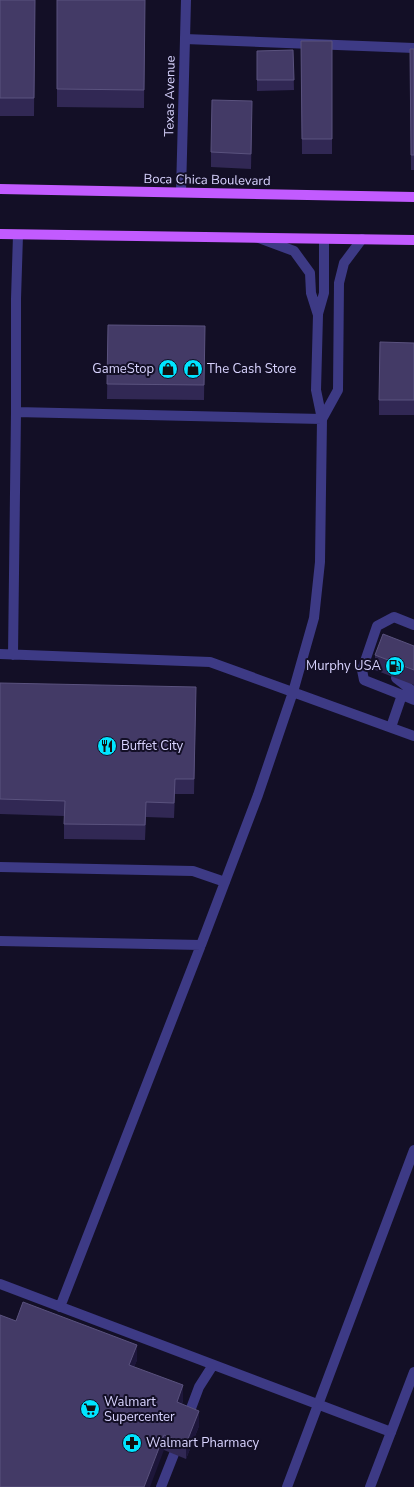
<svg xmlns="http://www.w3.org/2000/svg" width="414" height="1487" font-family="'Nunito Sans',sans-serif">
<rect width="100%" height="100%" fill="#130f26"/>
<g fill="none" stroke-linecap="round" stroke-linejoin="round">
<path stroke="#3d3a85" stroke-width="10" d="M185,39L414,48
M318,314L324,293V239
M16,412L322,419
M322,419L338,390L339,283L344,263L362,239
M0,654L210,662L414,736
M13,655L16,412V299L18,235
M396,678L414,692
M402,695L414,700
M391,727L402,695L364,680L362,670L377,626L394,617L414,625
M0,867L193,871L225,882
M0,941L201,945
M0,1284L391,1432
M60,1307L201,945L258,795L293,692L314,618L320,562L322,419L316,390L318,315L311,293L310,273L294,251L259,238
M187,1419L199,1387L213,1365
M161,1487L174,1454
M287,1487L414,1150"/>
<path stroke="#3d3a85" stroke-width="10" d="M181,192L186,0"/>
<path stroke="#3d3a85" stroke-width="10" d="M370,1487L414,1372"/>
<path stroke="#c25bff" stroke-width="10" d="M0,189L414,197
M0,234L414,240"/>
</g>
<path fill="#312854" d="M0,0H35L34,116H0Z
M57,0H145L144,108L57,107Z
M301,41H332V154H302Z
M410,49H414V170H411Z
M293,50L294,90L257,91V51Z
M252,116L251,169L211,167V152Z
M108,325L205,326L204,400L107,399Z
M414,343V415H379V400Z
M414,646V685L375,670V655Z
M0,683L196,702L194,794H175L174,818L146,817L145,840L64,839V816L0,814Z
M16,1321L137,1360L134,1367L183,1400L182,1404L199,1426L186,1459L164,1450Z"/>
<path fill="#1d163a" d="M252,101V116L251,169V154Z
M137,1345V1360L129,1380V1365Z
M183,1385V1400L177,1417V1402Z
M199,1411V1426L186,1459V1444Z
M164,1435V1450L150,1487H144Z"/>
<path fill="#433a66" stroke="#5a527e" d="M0,0H35L34,98H0Z
M57,0H145L144,90L57,89Z
M301,41H332V139H302Z
M410,49H414V155H411Z
M293,50L294,80H257V51Z
M212,100L252,101L251,154L211,152Z
M108,325L205,326L204,385L107,384Z
M380,342L414,343V400H379Z
M383,634L414,646V670L375,655Z
M0,683L196,687L194,779H175L174,803L146,802L145,825L64,824L65,801L0,799Z
M23,1302L137,1345L129,1365L183,1385L177,1402L199,1411L186,1444L164,1435L144,1487H0V1315L16,1321Z"/>
<defs>
<symbol id="shop-disc" viewBox="-11 -11 22 22"><circle r="9.5" fill="#00e5ff" stroke="#130f26"/><path d="M-5-2.5h2.3a2.7 3.5 0 0 1 5.4 0H5L5.5 6h-11ZM-1.5-2.5h3a1.5 2.3 0 0 0-3 0Z" fill="#111"/></symbol>
<symbol id="fuel-disc" viewBox="-11 -11 22 22"><circle r="9.5" fill="#00e5ff" stroke="#130f26"/><path d="M-5.5-6h7V0h2V4h1.3V-2.5L3-4.5l.8-.8L6-3V5H2.5V1h-1V6h-7ZM-4.2-4.7v3.2H.2V-4.7Z" fill="#111"/></symbol>
<symbol id="restaurant-disc" viewBox="-11 -11 22 22"><circle r="9.5" fill="#00e5ff" stroke="#130f26"/><path d="M-5-6h1v4h1v-4h1v4h1v-4h1v5L-1.5 .5V6h-2V.5L-5-1ZM5-6V6H3V1.5H1.5Q1.5-4 5-6Z" fill="#111"/></symbol>
<symbol id="supermarket-disc" viewBox="-11 -11 22 22"><circle r="9.5" fill="#00e5ff" stroke="#130f26"/><path d="M-6-5.5h2.5l.6 2H6L4.5 2H-2.5L-4.4-4H-6ZM-1.5 3.2a1.3 1.3 0 1 0 .1 0ZM3 3.2a1.3 1.3 0 1 0 .1 0Z" fill="#111"/></symbol>
<symbol id="pharmacy-disc" viewBox="-11 -11 22 22"><circle r="9.5" fill="#00e5ff" stroke="#130f26"/><path d="M-2-6h4v4h4v4h-4v4h-4v-4h-4v-4h4Z" fill="#111"/></symbol>
</defs>
<g fill-rule="evenodd">
<use href="#shop-disc" x="157" y="358" width="22" height="22"/>
<use href="#shop-disc" x="182" y="358" width="22" height="22"/>
<use href="#fuel-disc" x="384" y="655" width="22" height="22"/>
<use href="#restaurant-disc" x="96" y="735" width="22" height="22"/>
<use href="#supermarket-disc" x="79" y="1398" width="22" height="22"/>
<use href="#pharmacy-disc" x="121" y="1432" width="22" height="22"/>
</g>
<g text-anchor="middle" dominant-baseline="central" stroke-width="4" stroke-linejoin="round" paint-order="stroke">
<g font-size="13" fill="#d9d4ff" stroke="#130f26">
<text transform="translate(170 96) rotate(-89)">Texas Avenue</text>
<text transform="translate(207 180) rotate(1)">Boca Chica Boulevard</text>
</g>
<g font-size="13" fill="#d9d4ff" stroke="#130f26" text-anchor="start">
<text x="154" y="369" text-anchor="end">GameStop</text>
<text x="207" y="369">The Cash Store</text>
<text x="381" y="666" text-anchor="end">Murphy USA</text>
<text x="121" y="746">Buffet City</text>
<text x="104" y="1402">Walmart<tspan x="104" dy="15">Supercenter</tspan></text>
<text x="146" y="1443">Walmart Pharmacy</text>
</g>
</g>
</svg>
